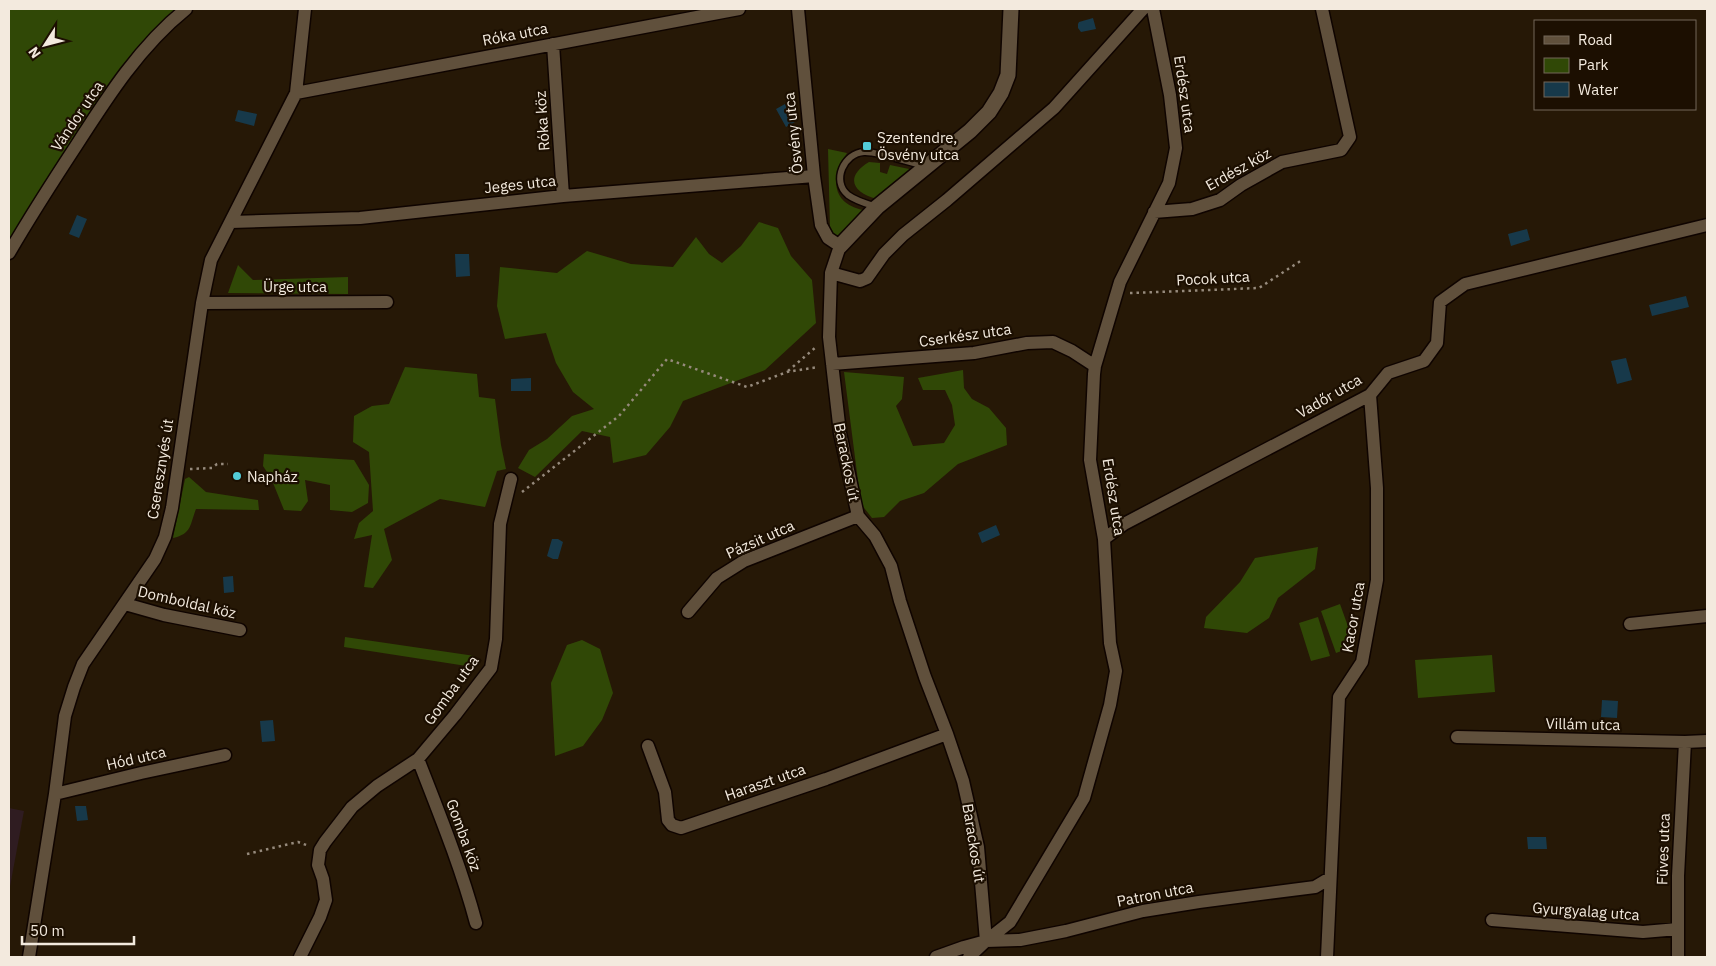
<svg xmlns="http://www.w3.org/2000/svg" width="1716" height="966" font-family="'IBM Plex Sans',sans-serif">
<rect width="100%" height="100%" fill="#261806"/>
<path fill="#2f1c21" d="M9,808L24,811L9,892Z"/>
<path fill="#304806" d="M9,9H186L145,47L9,253Z
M828,149L847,153C844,158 839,164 838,170C832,191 841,205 863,210L843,235H835L830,229Z
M869,162L880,163V172L887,174L890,165L914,170L877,199C853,193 844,177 869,162Z
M759,222L778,228L791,256L812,280L816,323L765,370L683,401L670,427L646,455L613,463L610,437L582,431L535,477L518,468L529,450L547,439L572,416L594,409L573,392L556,363L546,333L505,339L497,306L500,267L557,273L587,251L631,264L673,267L696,237L709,254L722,263L741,246Z
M238,265L253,280L348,277V294L228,293Z
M405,367L477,374L479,397L495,399L501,445L506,469L497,471L485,507L440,499L384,529L392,560L373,588L364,587L372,535L354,539L359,523L373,511L369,452L353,442L354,416L372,406L389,404Z
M963,370L964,388L972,399L989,408L1006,428L1007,445L958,464L924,493L900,501L884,517L872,518L861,504L844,372L904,377L902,399L896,406L913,446L944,443L955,425L952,405L945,390H923L918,378Z
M264,454L354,460L369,485L368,503L352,512L330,510V485L305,480L308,501L301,511L284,510L271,478L263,466Z
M189,477L206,492L258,500L259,510L196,509C190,524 192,534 173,538L185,479Z
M1318,547L1315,569L1278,598L1269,618L1247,633L1204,628L1206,617L1240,582L1255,558Z
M1340,604L1355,646L1336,653L1321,611Z
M1318,617L1330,656L1311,661L1299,623Z
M345,637L475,656L473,667L344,647Z
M582,640L600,649L613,693L602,720L583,746L555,756L551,683L567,645Z
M1492,655L1495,692L1418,698L1415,660Z"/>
<path fill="#17394a" d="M1093,18L1096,29L1081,32L1078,28V24L1079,22Z
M785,104L795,122L786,127L776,109Z
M238,110L257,114L254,126L235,121Z
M77,215L87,219L79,238L69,234Z
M1527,229L1530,240L1511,246L1508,234Z
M455,254H469L470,276L456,277Z
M1686,296L1689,307L1652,316L1649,305Z
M1626,358L1632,380L1617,384L1611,361Z
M531,378V391H511V379Z
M996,525L1000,535L982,543L978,533Z
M552,539H558L563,542L558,559H553L547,556Z
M233,576L234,592L224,593L223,577Z
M1602,700L1618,701L1617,718L1601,717Z
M273,720L275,741L262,742L260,721Z
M75,806H86L88,820L77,821Z
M1527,837H1546L1547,849H1528Z"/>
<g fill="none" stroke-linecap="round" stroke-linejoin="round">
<defs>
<path id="service" d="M877,207C867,204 856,201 848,195C831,181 844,153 864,152C876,151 912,163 925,166"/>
<path id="minor" d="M798,9L814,176L821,225L828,238L840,246L831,273L829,337L840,433L858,516L875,536L891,566L900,601L925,677L947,734L963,781L978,847L986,941L969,957
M553,44L563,196
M296,93L739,9
M1154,212L1192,209L1220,200L1241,185L1282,162L1341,150L1350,137L1322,9
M231,222L360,218L563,196L814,176
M9,253C30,217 53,181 76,146C108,96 140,46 186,9
M831,273L860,281L867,278L884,254L903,235L947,200L1054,108L1143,9
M202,303L387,302
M832,364L974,353L1027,343L1053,342L1072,351L1095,366
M1104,539L1124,524L1370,395L1388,373L1424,361L1437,343L1440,302L1465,284L1707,225
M125,604L164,615L240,630
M688,612L717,578L744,561L858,516
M1630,624L1707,616
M1457,737L1685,742L1707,741
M648,746L665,792L668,820L672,825L681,828L826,779L947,734
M418,759C439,813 461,867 476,923
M55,794L141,773L225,755
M1492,920L1643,932L1678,929
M986,941L1010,922L1084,798L1110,705L1116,671L1110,643L1104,539L1090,460L1094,374L1095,366L1120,282L1169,183L1176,148L1170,95L1153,9
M29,957L55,794L65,716L74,687L83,664L155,559L165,537L172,508L202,303L211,260L296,93L305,9
M300,957L320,917L326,900L323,879L318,865L320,850L325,842L352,807L377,786L418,759L455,715L491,668L496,639L500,524L511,479
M936,957L964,947L986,941L1020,940L1066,931L1143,911L1199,902L1315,887L1330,878
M1327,957L1339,697L1362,662L1377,580V488L1370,395
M1678,957V876L1685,742"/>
<path id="tertiary" d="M840,246L877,207L970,131L989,112L1001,93L1008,75L1011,9"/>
</defs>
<use href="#service" stroke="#0f0400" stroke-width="9"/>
<use href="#minor" stroke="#0f0400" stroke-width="15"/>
<use href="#tertiary" stroke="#0f0400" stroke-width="18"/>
<path stroke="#968a7c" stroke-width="2.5" stroke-dasharray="2.5 4" stroke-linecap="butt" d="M1130,293L1259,288L1302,260
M788,371L816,347
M190,469L212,468L217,464H228
M522,492L619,416L667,359L747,387L787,372L818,367
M247,854L298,842L309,846"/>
<use href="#service" stroke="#60503c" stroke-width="6"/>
<use href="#minor" stroke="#60503c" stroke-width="12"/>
<use href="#tertiary" stroke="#60503c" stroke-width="15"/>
</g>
<g fill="#52cbd7" stroke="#1c0f01" stroke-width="2">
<rect x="862" y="141" width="10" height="10" rx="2.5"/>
<circle cx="237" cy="476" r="5"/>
</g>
<g text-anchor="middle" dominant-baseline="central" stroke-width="4.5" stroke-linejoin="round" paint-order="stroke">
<g font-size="15" fill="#f3eade" stroke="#1c0f01">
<text transform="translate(515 34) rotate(-11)">Róka utca</text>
<text transform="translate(1185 94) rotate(82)">Erdész utca</text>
<text transform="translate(77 116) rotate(-56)">Vándor utca</text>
<text transform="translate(542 121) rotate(-94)">Róka köz</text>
<text transform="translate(793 133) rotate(-96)">Ösvény utca</text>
<text transform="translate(1238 169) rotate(-29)">Erdész köz</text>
<text transform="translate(520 184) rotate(-6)">Jeges utca</text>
<text transform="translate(1213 278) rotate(-3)">Pocok utca</text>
<text x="295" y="286">Ürge utca</text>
<text transform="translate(965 335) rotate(-8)">Cserkész utca</text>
<text transform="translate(1329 396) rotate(-30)">Vadőr utca</text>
<text transform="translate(847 462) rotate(79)">Barackos út</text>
<text transform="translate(160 469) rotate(-81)">Cseresznyés út</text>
<text transform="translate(1114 497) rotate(81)">Erdész utca</text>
<text transform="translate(760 539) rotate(-24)">Pázsit utca</text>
<text transform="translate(187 602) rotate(13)">Domboldal köz</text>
<text transform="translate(1353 617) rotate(-80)">Kacor utca</text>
<text transform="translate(451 690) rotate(-54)">Gomba utca</text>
<text transform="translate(1583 724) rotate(1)">Villám utca</text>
<text transform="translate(136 758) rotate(-13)">Hód utca</text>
<text transform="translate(765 782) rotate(-19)">Haraszt utca</text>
<text transform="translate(464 835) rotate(70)">Gomba köz</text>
<text transform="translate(974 843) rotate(81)">Barackos út</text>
<text transform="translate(1663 849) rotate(-88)">Füves utca</text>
<text transform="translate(1155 894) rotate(-11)">Patron utca</text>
<text transform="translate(1586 911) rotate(4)">Gyurgyalag utca</text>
</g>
<g font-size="15" fill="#f3eade" stroke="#1c0f01" text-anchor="start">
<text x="877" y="137">Szentendre,<tspan x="877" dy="17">Ösvény utca</tspan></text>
<text x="247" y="476">Napház</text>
</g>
</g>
<rect width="1716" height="966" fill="none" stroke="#f3eade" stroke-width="20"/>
<rect x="1534" y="20" width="162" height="90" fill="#1c0f01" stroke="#726759"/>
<rect x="1544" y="36" width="25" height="8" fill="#60503c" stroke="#726759"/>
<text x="1578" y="45" font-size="15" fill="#f3eade">Road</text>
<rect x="1544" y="58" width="25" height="15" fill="#304806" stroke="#726759"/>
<text x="1578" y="70" font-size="15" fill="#f3eade">Park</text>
<rect x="1544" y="82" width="25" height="15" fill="#17394a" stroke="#726759"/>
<text x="1578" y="95" font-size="15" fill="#f3eade">Water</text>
<g transform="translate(45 45) rotate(234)" stroke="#1c0f01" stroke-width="4" paint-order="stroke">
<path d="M0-4L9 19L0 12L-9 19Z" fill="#f3eade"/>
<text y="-8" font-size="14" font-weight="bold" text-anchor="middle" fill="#f3eade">N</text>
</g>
<path d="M22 936v8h112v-8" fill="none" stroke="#f3eade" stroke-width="2.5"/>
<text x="30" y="936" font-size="15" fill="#f3eade" stroke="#1c0f01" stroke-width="4" paint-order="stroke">50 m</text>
</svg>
